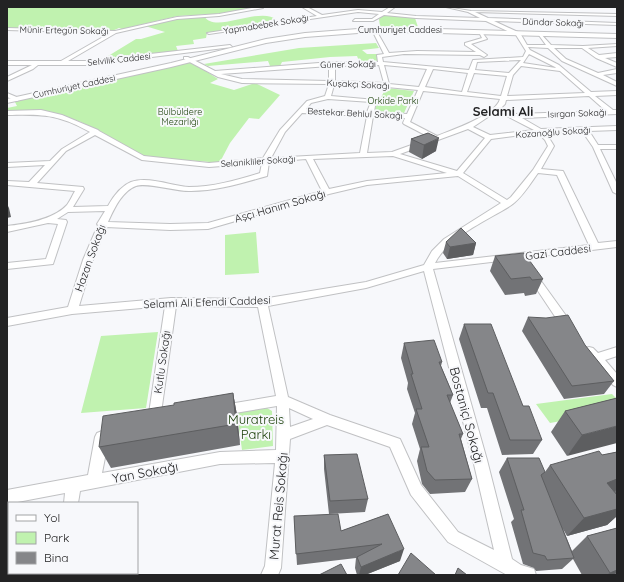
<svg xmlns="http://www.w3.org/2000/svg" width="624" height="582" font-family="Quicksand,sans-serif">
<rect width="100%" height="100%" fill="#f7f8fb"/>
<path fill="#c0f2af" d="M10,7H257L216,14L178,16L122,29L119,28L112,31L7,28V9Z
M381,15L415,18L418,27H380L379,19Z
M204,16C215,35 260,5 277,20L207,33L206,38L193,40L194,44L176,46L178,51L95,64L136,39H141L165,32L145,26L186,17Z
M376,43L379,48L362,50L367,54H379V61H359L357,56L330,57L282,62L280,66H270L268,61L208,66L204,64L299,48Z
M192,62L218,79L210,83L234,90L255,83L280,95L259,119L249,118L230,143L220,162H210L145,157L81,122L61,115L7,112V108L17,106L14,100Z
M386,88L414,91L404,113L373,112Z
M256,232L259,273L225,275V235Z
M158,332L146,408L81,413L101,336Z
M612,394L617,399V411L550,423L536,404Z
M267,408L272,411L273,446L242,450L237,413Z"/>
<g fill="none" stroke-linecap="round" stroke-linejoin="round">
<defs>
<path id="minor" d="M258,7L263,8L219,16L177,19L116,33L68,61H88L230,45L232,47L88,65H38L33,69L7,81V77L32,65H7V61H61L110,33L7,30V28L115,31L177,17L219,14Z
M302,7H307L322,15L358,10L382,12L390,7H395L387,13L416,16L480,18L468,12L446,7L471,11L617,14V16L475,12L488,18L617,23V25L494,21L520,33L527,45H546L538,34L540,33L551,45L583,46L617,44V46L588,48L599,55L617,53V57L605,58L617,63V67L596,58L582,48H554L566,59L598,73L617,69V73L603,75L617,82V86L562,61L548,48L528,47L530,50L559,65L591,92L617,91V95L595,96L613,110H617V114L522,118L541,129L617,126V130L589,131L598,145H617V149H600L617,184V194L613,192L593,147L582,131L546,133L554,146L541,169L563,171L598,243L617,241V247L433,269L487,460L512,559L521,565L534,569L536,575H507L448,542L411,495L390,447L327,425L290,439L281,568L278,575H261L265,566L275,463L220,464L80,491L78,503H64L65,493L7,504V490L88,475L95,437L97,433L102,431L107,433L109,437L102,473L220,452L276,450L277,406L223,415L219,414L217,410L219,406L223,405L276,396L258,307L176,306L160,420L158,424L154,426L150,424L148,420L165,306L72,314L7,326V318L68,307L83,260L98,225L97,224L105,211L68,212L57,219L66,220L67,222L53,264L7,269V263L46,259L58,224L48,223L7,232V226C26,224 53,220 67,205C70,201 72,196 75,191L7,185V181L29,182L45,165L7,167V163L50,161L62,149L90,132C58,114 42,114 7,115V111L41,110L62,115L98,130L99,131L144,156L209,163L263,158L280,130L307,101L325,96L329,84L242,83L218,77L184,59V57H188L215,71L332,62H378L377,55L384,54L372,30L374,29L376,30L389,53L417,51L476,52L465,45V43L482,38L479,32L481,31L487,39L471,44L487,55L484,57L480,55L404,54L382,57L383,62L469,70L473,60L523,57L526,51L516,35L486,21L416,18L384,15L373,21H353L355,19H372L379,14L358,12L209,34L207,33L317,16ZM529,54L555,67L556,68L523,63ZM521,60L509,73L475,70L477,62ZM379,65L384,83L335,81V66ZM384,65L427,69L419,87L389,84ZM329,66V81L242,79L221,74ZM521,66L560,71L585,93L507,96L513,75ZM433,69L468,73L462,92L425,87ZM474,73L507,76L501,96L467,92ZM334,85L387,87L418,90L407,114L374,112L376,100L331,96ZM423,91L500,99C496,115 452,130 437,136L410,122ZM589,96L606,111L515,114L501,108L505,104L506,100ZM328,99L371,102L367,112L306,109L311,103ZM497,111L534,130L490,135L473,127ZM302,113L367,116L360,153L271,158L285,132ZM373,116L405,118L403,123L404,124L431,138L392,152L367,153ZM468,129L485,138L457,171L400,154ZM538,133L545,140L548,146L533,170L511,197L507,200L463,173L491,139ZM95,135L142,160L209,167L262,163L260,173C237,180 213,187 189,187C171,186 149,176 131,182C121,186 113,197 108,206L73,207L84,189L83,187L37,183L66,151ZM393,156L447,173L367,181L329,189L313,159ZM306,159L322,191L208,223L170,224L108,222C114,209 122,191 136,186C148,182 177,192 191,191C217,191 242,183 267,176L269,162ZM538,173L557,175L589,245L435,263C448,237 486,221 510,206C521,199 530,184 538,173ZM458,176L501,203L444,239L432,251L424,265L366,282L262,299L171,298L79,306L93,260L106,227L170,230L208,229L329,194L367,185ZM424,271L473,460L494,550L458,532L421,485L400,439L330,415L288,397L268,306L366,288ZM289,408L313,419L290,427Z
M7,93L19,98L20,99L17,101L7,97Z
M533,273L536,274L572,324L573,327L572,330H564L528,276Z
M589,347L593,348L598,353L617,347V356L605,360L617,374V387L613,385L585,354L583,351L585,348Z
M54,573H70V575H54Z"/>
<path id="major" d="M402,28L617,34V38L402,32L358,33L305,37L266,43L171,67L7,103V99L171,63L266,39L305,33L358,29Z"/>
</defs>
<use href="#minor" stroke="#c0c1c3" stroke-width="2"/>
<use href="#major" stroke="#c0c1c3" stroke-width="2"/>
<use href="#minor" fill="#fff" fill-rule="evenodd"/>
<use href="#major" fill="#fff" fill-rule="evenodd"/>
</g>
<path fill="#727376" d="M428,133L436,151L422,159L409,152L411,139Z
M446,242L476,243L473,255L447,259L443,253Z
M495,256L543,279L536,294L525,296L524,293L505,295L490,271Z
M528,317L585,345L614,381L604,394L564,399L522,331Z
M464,324L523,406L542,440L533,454L502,455L487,408H481L459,339Z
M404,343L442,362L441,366L453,395L450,403L463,434L461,439L472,479L465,492L430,494L422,484L417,461L420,449L412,424L415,413L407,389L408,383L401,358Z
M233,393L237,415L240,445L111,468L99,447L174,405Z
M617,398L567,456L551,432L565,411Z
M617,452V516L607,525L567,536L563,529L572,551L587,536L617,528V575H582L573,559L562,569L536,571L534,568L523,564L511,522L514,519L499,472L507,458L545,472L550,465L602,455Z
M324,455L368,499L365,512L329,514L324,469Z
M388,514L400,561L365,575H357L355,568L356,558L297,565L294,516L341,531Z"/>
<path fill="#5d5e60" d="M439,138L436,151L422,159L424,145Z
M7,204L9,208L11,217L7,218Z
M476,243L473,255L447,259L450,247Z
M233,393L237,415L240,445L236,424Z
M617,426V443L567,456L582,435Z
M617,479V489L612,494L607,483Z
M617,509V516L607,525L567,536L584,518Z
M404,549L400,561L365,575H359L361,567Z
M617,570V572L613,575H606L610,573Z"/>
<path fill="#858689" stroke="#5d5e60" d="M428,133L439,138L424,145L411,139Z
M461,228L476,243L450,247L446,242Z
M524,253L543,279L532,280L530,277L511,279L495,256Z
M568,315L585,345L614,381L572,386L528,317L546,318Z
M464,324H491L523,406H529L542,440H510L493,393H488Z
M434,340L442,362H439L453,395H447L463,434H459L472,479L435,480L427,471L421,447H429L416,409H422L411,374H413L404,343Z
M233,393L236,424L99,447L103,416L174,405V403Z
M617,398V426L582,435L565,411Z
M599,451L602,455L617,452V479L607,483L617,495V509L584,518L550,465Z
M357,454L368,499L330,501L324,455Z
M507,458H539L545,472L541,475L574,558L547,560L545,556L533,553L521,510H524Z
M338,514L341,531L388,514L404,549L361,567L357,557L382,544L296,554L294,516Z
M617,528V570L610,573L587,536Z
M411,553L436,575H398Z
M341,564L347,575H319Z
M458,568L467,575H455Z"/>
<g text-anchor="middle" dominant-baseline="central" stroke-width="4" stroke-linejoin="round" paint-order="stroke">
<g font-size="9" fill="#232324" stroke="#f7f8fb">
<text transform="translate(553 22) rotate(2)">Dündar Sokağı</text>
<text transform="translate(266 24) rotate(-9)">Yapmabebek Sokağı</text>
<text x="400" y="29">Cumhuriyet Caddesi</text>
<text transform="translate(64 30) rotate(1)">Münir Ertegün Sokağı</text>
<text transform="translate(119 59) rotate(-6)">Selvilik Caddesi</text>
<text transform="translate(348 64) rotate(-1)">Güner Sokağı</text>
<text transform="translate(358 84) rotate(3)">Kuşakçı Sokağı</text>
<text transform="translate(74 86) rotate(-12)">Cumhuriyet Caddesi</text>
<text transform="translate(355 113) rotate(3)">Bestekar Behlul Sokağı</text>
<text transform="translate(577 113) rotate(-2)">Isırgan Sokağı</text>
<text transform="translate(553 132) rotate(-4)">Kozanoğlu Sokağı</text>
<text transform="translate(258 161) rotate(-4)">Selanikliler Sokağı</text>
</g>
<g font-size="9" fill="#153b02" stroke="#f7f8fb">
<text x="393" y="100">Orkide Parkı</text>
<text x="180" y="111">Bülbüldere<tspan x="180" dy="10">Mezarlığı</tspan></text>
</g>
<g font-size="11" fill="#232324" stroke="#f7f8fb">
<text transform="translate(280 206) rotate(-16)">Aşçı Hanım Sokağı</text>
<text transform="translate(558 252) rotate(-7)">Gazi Caddesi</text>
<text transform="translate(90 258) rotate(-70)">Hazan Sokağı</text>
<text transform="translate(207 302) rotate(-2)">Selami Ali Efendi Caddesi</text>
<text transform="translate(162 362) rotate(-82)">Kutlu Sokağı</text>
</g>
<g font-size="13" font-weight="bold" fill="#232324" stroke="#f7f8fb">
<text x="503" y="111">Selami Ali</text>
</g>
<g font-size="13" fill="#232324" stroke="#f7f8fb">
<text transform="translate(467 415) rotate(75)">Bostaniçi Sokağı</text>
<text transform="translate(145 472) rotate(-11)">Yan Sokağı</text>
<text transform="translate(278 506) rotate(-85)">Murat Reis Sokağı</text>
</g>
<g font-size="13" fill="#153b02" stroke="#f7f8fb">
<text x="256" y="419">Muratreis<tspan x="256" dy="15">Parkı</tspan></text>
</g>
</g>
<rect width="624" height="582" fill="none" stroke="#232324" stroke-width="16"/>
<rect x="8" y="502" width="130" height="72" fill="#f7f8fb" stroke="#a2a3a5"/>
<rect x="16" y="515" width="20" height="6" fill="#ffffff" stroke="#a2a3a5"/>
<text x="44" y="522" font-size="12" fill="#232324">Yol</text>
<rect x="16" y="532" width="20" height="12" fill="#c0f2af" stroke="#a2a3a5"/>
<text x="44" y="542" font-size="12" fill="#232324">Park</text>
<rect x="16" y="552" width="20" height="12" fill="#858689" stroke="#a2a3a5"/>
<text x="44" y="562" font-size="12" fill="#232324">Bina</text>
</svg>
